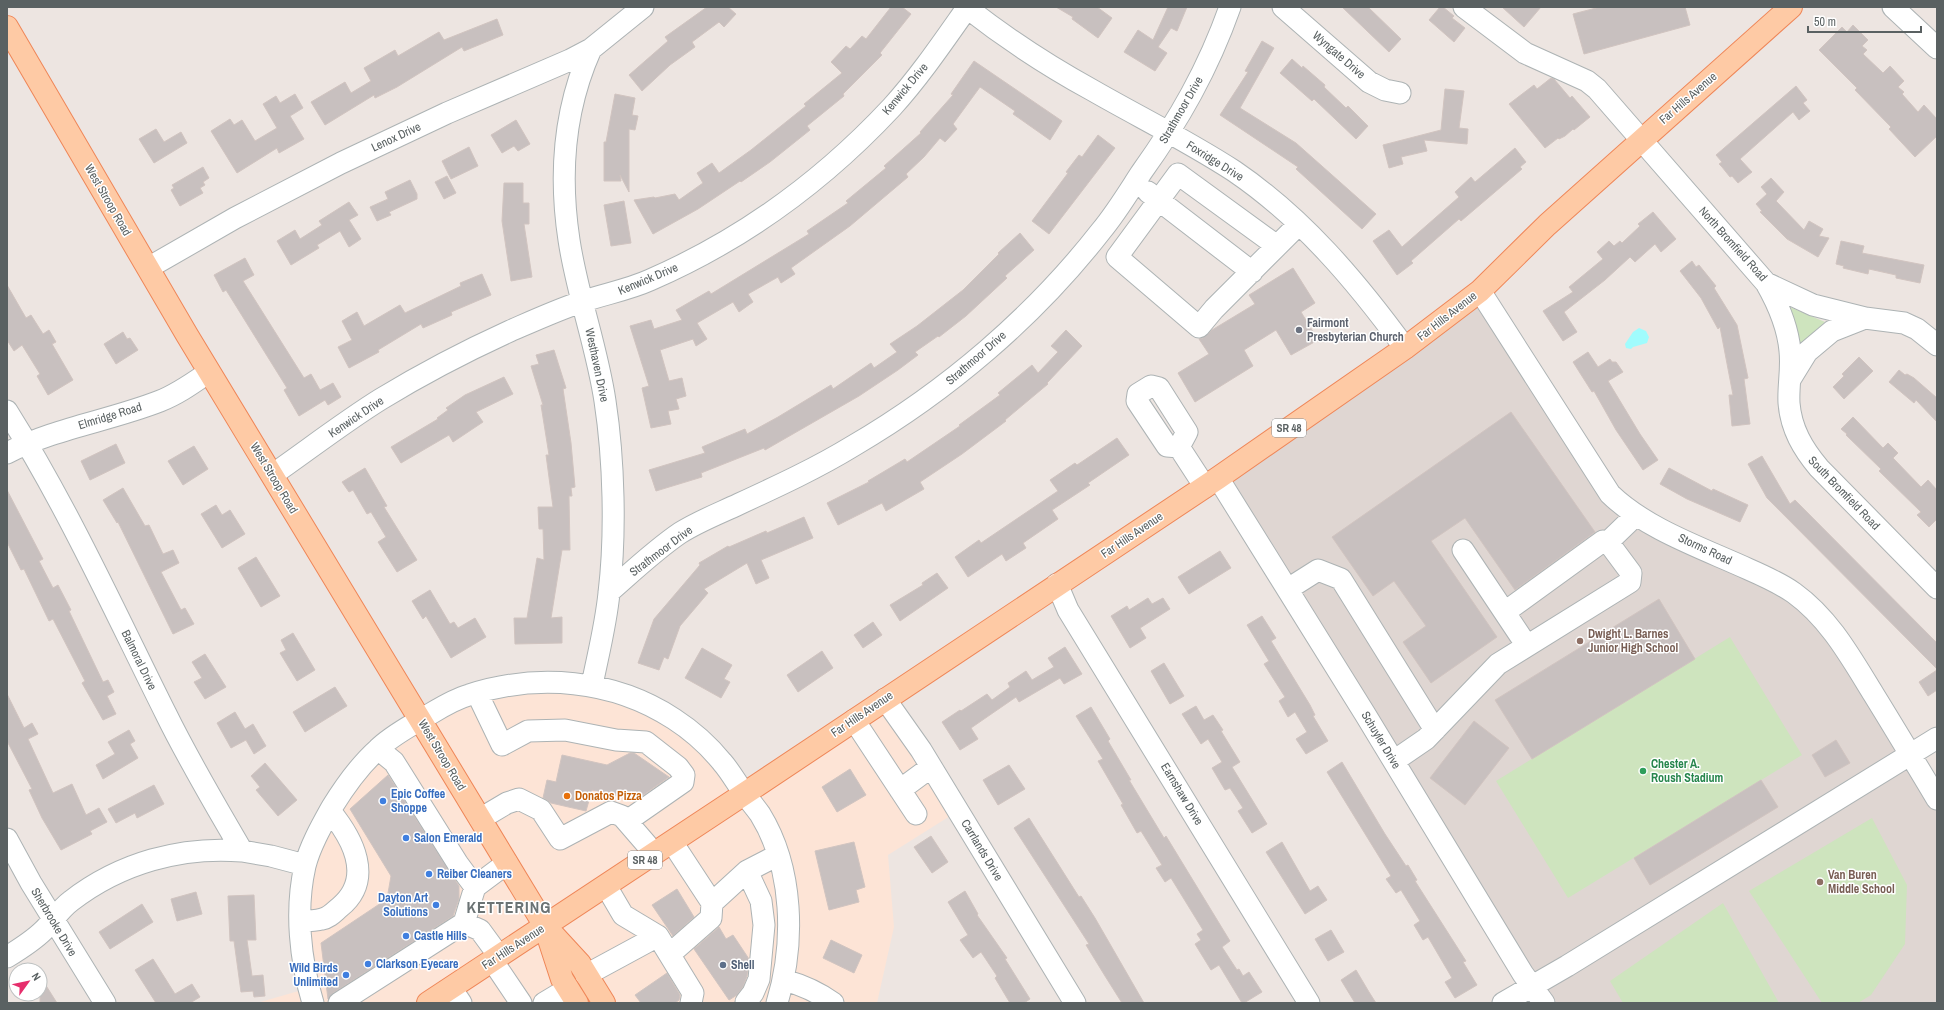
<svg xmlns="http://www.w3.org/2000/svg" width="1944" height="1010" font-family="'Archivo Narrow',sans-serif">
<rect width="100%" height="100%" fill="#ede5e1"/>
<path fill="#fde4d6" d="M530,683L654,707L745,794L885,699L958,811L888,855L894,927L877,1003H257L309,988L301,902L340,794L420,720Z"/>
<path fill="#dfd6d2" d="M1480,291L1610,494L1793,593L1937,799V1003H1544L1218,478Z"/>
<path fill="#cee4be" d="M1785,305L1825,322L1797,348Z
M1730,637L1802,755L1568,898L1496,781Z
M1872,818L1907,885L1905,944L1871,995L1858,1003H1822L1749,891Z
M1723,903L1779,1003H1623L1610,981Z"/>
<path fill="#a0fcfd" d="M1639,328L1646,331L1649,337L1647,343L1633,347L1631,349L1626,348L1625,344L1633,332Z"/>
<path fill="#c8c0bf" stroke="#d1c4c0" d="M707,7H728L736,14L724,27L719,22L692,42L695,47L670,65L642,91L629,75L668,41L665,37Z
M891,7H902L911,14L880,53L882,55L843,94L844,96L807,126L810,130L770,162L741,182L740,181L698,209L653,234L634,200L654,197L655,198L675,194L679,200L703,183L697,173L712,163L719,173L751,150L806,106L804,104L842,73L831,62L846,46L850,49L862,36L866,39Z
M1056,7H1097L1112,18L1098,38L1072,19L1073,17Z
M1168,7H1187L1177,31L1171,28L1158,47L1167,53L1155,71L1124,52L1138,30L1153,40Z
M1342,7H1368L1401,39L1389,52Z
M1440,7H1443L1454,16L1452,18L1465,28L1454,42L1429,20Z
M1502,7H1541L1524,27Z
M1600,7H1685L1690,25L1584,54L1573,14Z
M497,19L503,35L464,51L462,47L397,87L375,98L374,95L325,125L311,102L345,82L351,93L371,81L364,68L395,50L398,56L439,32L444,40Z
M1853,25L1868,40L1862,46L1867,50L1863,54L1883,73L1890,66L1904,81L1898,87L1904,92L1902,94L1918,112L1924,105L1937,119V136L1915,157L1889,129L1891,127L1855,90L1857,88L1819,50L1842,27L1847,32Z
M1262,41L1274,48L1240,108L1296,143L1376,214L1362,229L1296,169L1298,167L1220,115L1248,72L1245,71Z
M1292,59L1302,68L1303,66L1325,85L1324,87L1346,108L1348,106L1368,126L1356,139L1314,99L1312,101L1280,73Z
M974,61L1062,121L1050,140L1013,114L1015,111L980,87L953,124L957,129L945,142L940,138L924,157L906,174L908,177L850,226L791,268L795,274L781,283L778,277L748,294L753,302L739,312L733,302L697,323L707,339L696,346L693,339L660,350L669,381L682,378L686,396L676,399L679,409L668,411L671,424L651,428L642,388L649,386L630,326L651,320L654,329L682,320L676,310L709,291L711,294L809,234L807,231L848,203L846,201L886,168L884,166L921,133L920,132L953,95L951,94Z
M1551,78L1554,79L1570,98L1572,96L1590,117L1574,130L1573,129L1565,136L1559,139L1558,138L1545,148L1509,104L1534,85L1537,89Z
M1796,86L1807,100L1803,103L1810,111L1799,120L1793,112L1740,159L1752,172L1738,183L1732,176L1730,177L1722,167L1719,164L1722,162L1716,155Z
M1445,89L1464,91L1459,128L1468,129L1467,144L1424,140L1427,151L1401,157L1403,164L1389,168L1383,145L1441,130Z
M295,94L303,108L290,116L304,139L279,153L277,148L237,173L211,131L230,119L234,125L242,120L255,141L277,128L263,104L276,96L280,103Z
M615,94L635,98L632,115L638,116L635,130L629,129V192L620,175L621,181H604V142H606Z
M516,120L530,144L518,151L514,146L502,153L491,135Z
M156,129L164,142L181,132L187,143L154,163L139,139Z
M1098,135L1115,148L1049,234L1032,221L1068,173L1066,172L1079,155L1082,157Z
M469,147L478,166L451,179L442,161Z
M1515,148L1526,162L1520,167L1522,169L1461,221L1459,219L1411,261L1413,263L1397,275L1373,241L1389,230L1402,247L1459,197L1455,192L1471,177L1475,182Z
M203,167L209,178L203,182L205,185L200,188L203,193L180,206L171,190L174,188L172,185Z
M447,176L456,193L444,199L435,182Z
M1771,178L1784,192L1776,201L1804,230L1809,221L1823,229L1819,236L1829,238L1818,257L1787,239L1760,212L1762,211L1756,204L1767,194L1761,187Z
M410,180L417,194V199L389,212L391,215L377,221L370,207L388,199L385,192Z
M504,183H523V203H529V224H524L532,277L511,281L502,221Z
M624,201L631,243L611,246L604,205Z
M349,202L358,215L349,220L361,239L349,247L340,231L317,245L319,248L291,265L277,241L295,230L300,239L322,225L319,221Z
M1653,212L1676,239L1661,252L1655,244L1635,262L1630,257L1605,280L1564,312L1577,332L1563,341L1543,311L1573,292L1569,287L1603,259L1597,252L1609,241L1614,246L1620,241L1622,243L1640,226L1638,224Z
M1020,233L1034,250L1005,276L1007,278L966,316L939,337L938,336L915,352L918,355L898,370L859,396L765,450L764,448L701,473L702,477L656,491L649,470L705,453L702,447L745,429L747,434L778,417L831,385L833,389L871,363L874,368L897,352L890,344L917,326L963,290L999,254L998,253Z
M1841,241L1864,246L1862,253L1924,265L1920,283L1896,278V275L1869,269L1868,274L1843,268L1844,266L1836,264Z
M245,258L254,275L243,281L304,378L311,374L320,390L333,383L341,397L328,405L325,400L299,416L284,390L287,388L226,290L223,292L214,275Z
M1692,261L1696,267L1699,265L1716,286L1714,288L1737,325L1748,378L1744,379L1750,424L1732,426L1729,395H1733L1720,327L1718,329L1701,298L1680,271Z
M1293,268L1315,303L1301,312L1318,340L1291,355L1276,330L1244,350L1253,366L1195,402L1178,373L1209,354L1199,339L1203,338L1212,330L1255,304L1249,295Z
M482,274L491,295L451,312L452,315L423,328L421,324L378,350L379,352L349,368L338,347L352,340L342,321L357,312L364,326L400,305L405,313L461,286L460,283Z
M7,285L26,318L31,315L43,334L49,330L56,342L52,344L73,380L48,395L37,376L40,374L22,345L14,351L7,340Z
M1066,330L1082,346L1047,383L1048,384L1005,420L1006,421L962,454L920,482L924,489L886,511L882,503L838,525L827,503L869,482L868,481L905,459L907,462L960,426L959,425L1000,395L998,393L1032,365L1038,373L1058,352L1051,346Z
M123,332L127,339L130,338L138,350L116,364L104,344Z
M554,350L566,388L563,389L571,443L575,487L571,488L572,496H569L570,550H562L551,618L562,617V643L515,644L514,618H527L537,558L544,560L543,529H539L538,507H553L546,455H549L541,405H543L531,366L539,364L536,355Z
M1588,352L1598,367L1610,359L1612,362H1616L1623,372L1608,381L1640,434L1658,460L1643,470L1616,430L1594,391L1592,392L1573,362Z
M1859,357L1873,371L1844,399L1833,387L1844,376L1842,374Z
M1899,370L1905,375L1907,374L1914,378L1937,398V422L1916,400L1914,403L1889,382Z
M504,377L513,394L476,412L483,422L453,442L449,435L401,463L391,447L438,419L437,418L448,410L446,408L465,395Z
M1511,412L1595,532L1515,590L1465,518L1431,541L1497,637L1431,683L1403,642L1426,626L1394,581L1373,596L1332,537Z
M1853,417L1883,448L1888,443L1898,453L1893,458L1921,487L1928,480L1937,490V519L1929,527L1917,515L1921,512L1879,471L1881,469L1846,435L1847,434L1841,429Z
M1117,438L1129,455L1088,483L1090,485L1052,510L1058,519L1023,543L1026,548L1006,561L1002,554L968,577L955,557L979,540L981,543L1058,491L1050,480L1075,463L1077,465Z
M116,444L125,463L90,480L81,461Z
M194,446L208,469L183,485L168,461Z
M1762,456L1790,504L1795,500L1937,643V669L1767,498L1748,464Z
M365,468L387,506L384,507L417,560L397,572L378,542L386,537L371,512L367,514L353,490L349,492L342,482Z
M1669,468L1712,491L1713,489L1748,505L1740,522L1687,499L1660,484Z
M123,488L145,526L149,525L163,554L173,550L179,563L161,572L181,610L185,608L194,624L173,634L118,522L117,523L103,500Z
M7,490L43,559L39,561L53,588L58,585L71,610L69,611L103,682L108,680L114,692L107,696L116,714L103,720L82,683L85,681L53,619L49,621L24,569L21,570L7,542Z
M216,505L222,515L230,510L245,534L222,548L201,514Z
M804,517L813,538L761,560L769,578L756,584L747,563L704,589L708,593L680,626L668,659L664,657L659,670L638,663L654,619L700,565L699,563L728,546L729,547L766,531L767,533Z
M1220,551L1231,568L1189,594L1178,577Z
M256,557L280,596L261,607L238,568Z
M937,573L948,588L900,621L890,605L923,585L922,583Z
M430,590L450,624L454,622L458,628L475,618L486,637L451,658L426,616L423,619L412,601Z
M1148,598L1152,604L1163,598L1170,609L1140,628L1146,638L1130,648L1111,616L1127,606L1129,610Z
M1659,599L1695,659L1532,759L1495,700Z
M1262,616L1276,638L1271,641L1310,705L1315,715L1313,716L1328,741L1306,754L1296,739L1307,732L1295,712L1288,717L1279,701L1285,697L1264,664L1269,661L1247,625Z
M873,622L882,635L863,648L854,635Z
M293,633L315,670L297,681L280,653L286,650L281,640Z
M1065,647L1082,674L1064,684L1060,678L1019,702L1016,697L971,728L978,739L960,750L942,722L960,710L961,711L987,694L992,700L1010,687L1008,683L1026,671L1032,680L1054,667L1048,658Z
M702,648L732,665L724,679L730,682L721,698L685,678Z
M822,651L833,668L798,692L787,675Z
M205,654L226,687L205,699L194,682L202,678L192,662Z
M1164,663L1184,696L1170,704L1151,671Z
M1937,670V690L1928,696L1919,682Z
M335,687L347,706L305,732L293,712Z
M7,694L24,728L32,723L38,734L28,739L53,793L72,784L86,815L99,808L107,822L90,831L92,834L61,850L42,818L29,790L32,789L7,741Z
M1196,706L1204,720L1213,715L1223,730L1221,731L1240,762L1232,767L1267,824L1252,833L1238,811L1243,808L1230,788L1225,790L1212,768L1222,762L1208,739L1201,744L1182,714Z
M1091,707L1110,739L1108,741L1131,780H1129L1164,838L1166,836L1230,941L1222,947L1237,970L1239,969L1243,976L1249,972L1262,992L1244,1003H1242L1219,965L1211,970L1195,944L1201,940L1197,934L1203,930L1171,878L1165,882L1156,868L1162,865L1141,831L1137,833L1121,805L1123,804L1098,761L1103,759L1076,716Z
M235,712L245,729L253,724L266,746L254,754L246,740L231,748L217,723Z
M1474,721L1509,748L1465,805L1430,778Z
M129,730L135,741L130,744L138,758L103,779L96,765L115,754L108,742Z
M1836,740L1850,763L1825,777L1812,755Z
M630,753H634L669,777L636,800L592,790L586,811L551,803L543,798L547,780L556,782L562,755L607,765Z
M1342,762L1385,834L1406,866L1408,865L1417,880L1415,881L1466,961L1463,962L1477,985L1455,998L1445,982L1452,978L1428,937L1423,940L1414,925L1420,921L1401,890L1396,893L1386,879L1391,876L1327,772Z
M265,763L297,800L278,816L256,790L260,787L251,776Z
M1009,765L1025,789L998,805L983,780Z
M850,769L866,795L837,812L822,787Z
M388,775L459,886V899L453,916L333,993L328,999L321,943L387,899L391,876L350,809Z
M1761,780L1778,807L1650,885L1634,858Z
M154,785L164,804L137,818L135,813L116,823L108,809Z
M1029,818L1079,897L1081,896L1095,918L1144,1003H1122L1105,976L1086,945L1089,944L1014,828Z
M931,836L948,862L932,873L914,847Z
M854,842L865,887L856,890L859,902L829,910L815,851Z
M1282,842L1310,891L1318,886L1327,900L1305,914L1266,852Z
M677,889L694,917L673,936L652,905Z
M965,891L978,914L977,915L1007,958L1005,959L1030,999L1024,1003H1010L995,978L997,976L981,952L973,958L960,940L968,935L948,902Z
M196,892L202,914L177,921L171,899Z
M254,895L256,940H247L252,976L263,975L265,996L254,997L253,991L241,992L234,941H230L228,896Z
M142,904L153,922L110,949L99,932Z
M719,927L726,939L733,935L749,959L747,976L743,987L737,995L729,1000L694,949Z
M1331,930L1344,952L1328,961L1315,939Z
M831,940L862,955L854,973L823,958Z
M153,959L175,994L192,984L200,997L190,1003H156L135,970Z
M1356,970L1369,992L1376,1003H1355L1341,980Z
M667,973L680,995L679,1000L675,1003H641L635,995Z
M40,976L57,1003H40Z"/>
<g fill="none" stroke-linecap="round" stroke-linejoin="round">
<defs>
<path id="minor" d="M966,7C1003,36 1050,67 1092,90C1139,117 1188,141 1234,171C1303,218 1356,281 1405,348
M1283,7L1369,82L1385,90L1400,93
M1464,7L1525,53L1587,81L1597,89L1766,283L1813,305L1865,318L1904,323L1917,329L1937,345
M1893,7L1937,48
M591,49C564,109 559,174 569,240C577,294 597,347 605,401C614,460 616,534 609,593C606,624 598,655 592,685
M1148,192L1252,272
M1277,246L1178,174L1117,257L1199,327L1214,309L1299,224
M148,268L235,218L341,163L447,113L570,60L591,49L643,7
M1766,283C1778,304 1788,327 1790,351C1792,369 1788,386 1789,403C1791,429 1803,449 1819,468L1937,588
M1480,291L1610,494C1646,529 1702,548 1748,569C1764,576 1780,583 1794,593C1830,619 1851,658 1874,695C1895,729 1916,764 1937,799
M1791,378L1807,352L1832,331L1865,318
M7,411C68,508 115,612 166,714C189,761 216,806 242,851L271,856L305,865
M1179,447L1187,432L1159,388L1151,386L1138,394L1137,401L1167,446L1179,447L1205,487
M7,453C55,428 109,421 160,401C178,394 193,383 209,372
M272,475C308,450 344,422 381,399C422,374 466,351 510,331C533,321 557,310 581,302C604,294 628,290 650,280C742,240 824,180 892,107C920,76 943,42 967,8
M1218,478L1365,714L1523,974L1544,1003
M1608,542L1636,515
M1463,550L1527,646
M1057,584L1068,610L1309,1003
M1288,589L1318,570L1341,579L1435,730
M609,592C632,572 655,550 680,533C699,521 720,513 739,504C778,486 817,468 853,446C947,391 1034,317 1101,231C1116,213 1128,193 1141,173C1179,120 1208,69 1230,7
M477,693L502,745L528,731L565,730L616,740L646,742L678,767L684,775L683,782L627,821
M885,699L921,750L1075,1003
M854,720L916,814
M378,749L394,762L458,864L475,887
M1394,761L1426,739L1498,664L1630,582L1631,573L1608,542L1603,541L1505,612
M900,790L931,767
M480,819L507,803L519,799L541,810L560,839L611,812L622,816L654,853
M7,839L31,883L105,1003
M606,886L623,915L658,936L693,993L691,1003
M712,903L747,871L778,855
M301,921C307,921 315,921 322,919C329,918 334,912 340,907C374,879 353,839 330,811
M464,923L475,887L507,863
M670,954L711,918L712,903L672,842
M7,957C20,949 33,941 44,930C53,921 60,909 71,901C120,863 181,846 242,851
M492,960L521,1003
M586,975L658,936
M784,980C802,985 817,991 833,1003
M451,988L461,1003
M746,1002L753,993L759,979L764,925L761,901L747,871
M313,1003C300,960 295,910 305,866C310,846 322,825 332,807C345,786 360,765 378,749C390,737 405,729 420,720C436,711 451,700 469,695C537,673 613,679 674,719C691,730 709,746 722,762C730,771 736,782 743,792C749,800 755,807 760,814C794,869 795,944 777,1003
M339,1003L464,923L480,930L499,956
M544,1003L559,994
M1503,1003L1567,966L1937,738"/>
<path id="major" d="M7,27L187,335L545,926L580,964L604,1003
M547,933L562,979L577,1003
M428,1003L744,794L1218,478L1405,348L1480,291L1547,225L1791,7"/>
</defs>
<use href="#minor" stroke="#adb3b4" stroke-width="23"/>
<use href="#major" stroke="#ef8658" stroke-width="24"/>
<use href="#minor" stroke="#fff" stroke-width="21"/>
<use href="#major" stroke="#fecaa5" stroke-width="22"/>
</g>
<circle fill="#6b7280" stroke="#fff" stroke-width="1.5" cx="1299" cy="330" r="4"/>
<g fill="#8d6e63" stroke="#fff" stroke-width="1.5">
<circle cx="1580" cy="641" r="4"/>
<circle cx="1820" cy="882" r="4"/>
</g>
<circle fill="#2e9e5b" stroke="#fff" stroke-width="1.5" cx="1643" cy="771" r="4"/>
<circle fill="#e8710a" stroke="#fff" stroke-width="1.5" cx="567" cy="796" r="4"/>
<g fill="#3f7fe0" stroke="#fff" stroke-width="1.5">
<circle cx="383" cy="801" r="4"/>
<circle cx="406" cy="838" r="4"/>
<circle cx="429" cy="874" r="4"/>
<circle cx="436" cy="905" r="4"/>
<circle cx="406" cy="936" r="4"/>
<circle cx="368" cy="964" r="4"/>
<circle cx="346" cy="975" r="4"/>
</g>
<circle fill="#5c6f8a" stroke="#fff" stroke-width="1.5" cx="723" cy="965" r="4"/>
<g text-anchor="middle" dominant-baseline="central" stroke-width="3" stroke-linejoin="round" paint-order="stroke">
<g fill="#fff" stroke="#8c9091" stroke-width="1">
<rect x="1272" y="419" width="34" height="18" rx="3"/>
<rect x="628" y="851" width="34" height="18" rx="3"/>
</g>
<g font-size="11" font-weight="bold" fill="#5a6162">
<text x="1289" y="428">SR 48</text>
<text x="645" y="860">SR 48</text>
</g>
<g font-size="12" fill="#5a6162" stroke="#fff">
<text transform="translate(1339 55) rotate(41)">Wyngate Drive</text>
<text transform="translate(905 89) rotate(-50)">Kenwick Drive</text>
<text transform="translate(1688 98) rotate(-41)">Far Hills Avenue</text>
<text transform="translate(1181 110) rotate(-60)">Strathmoor Drive</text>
<text transform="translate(396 137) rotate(-25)">Lenox Drive</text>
<text transform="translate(1215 161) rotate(32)">Foxridge Drive</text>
<text transform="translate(108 200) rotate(60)">West Stroop Road</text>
<text transform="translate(1733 244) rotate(48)">North Bromfield Road</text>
<text transform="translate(648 279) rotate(-23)">Kenwick Drive</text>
<text transform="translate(1447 316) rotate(-38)">Far Hills Avenue</text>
<text transform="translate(976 358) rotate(-41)">Strathmoor Drive</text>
<text transform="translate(597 365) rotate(78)">Westhaven Drive</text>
<text transform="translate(110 416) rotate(-17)">Elmridge Road</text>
<text transform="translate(356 417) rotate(-34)">Kenwick Drive</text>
<text transform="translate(274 478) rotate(59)">West Stroop Road</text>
<text transform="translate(1844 493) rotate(46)">South Bromfield Road</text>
<text transform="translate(1132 535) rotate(-34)">Far Hills Avenue</text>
<text transform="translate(1705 549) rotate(25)">Storms Road</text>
<text transform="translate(661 551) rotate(-37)">Strathmoor Drive</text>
<text transform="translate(139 660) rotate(64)">Balmoral Drive</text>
<text transform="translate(862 714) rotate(-34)">Far Hills Avenue</text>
<text transform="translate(1381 740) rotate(59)">Schuyler Drive</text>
<text transform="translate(442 755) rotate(59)">West Stroop Road</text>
<text transform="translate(1182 794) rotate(59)">Earnshaw Drive</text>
<text transform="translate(982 850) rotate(59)">Carrlands Drive</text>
<text transform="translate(54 922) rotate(59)">Sherbrooke Drive</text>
<text transform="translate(513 947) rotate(-33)">Far Hills Avenue</text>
</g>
<g font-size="12" font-weight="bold" fill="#5b616d" stroke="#fff" text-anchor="start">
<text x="1307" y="323">Fairmont<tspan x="1307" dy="14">Presbyterian Church</tspan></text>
</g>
<g font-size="12" font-weight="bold" fill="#785e54" stroke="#fff" text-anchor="start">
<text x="1588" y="634">Dwight L. Barnes<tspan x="1588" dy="14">Junior High School</tspan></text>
<text x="1828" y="875">Van Buren<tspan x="1828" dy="14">Middle School</tspan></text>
</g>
<g font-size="12" font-weight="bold" fill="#27864d" stroke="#fff" text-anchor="start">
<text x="1651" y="764">Chester A.<tspan x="1651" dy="14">Roush Stadium</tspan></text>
</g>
<g font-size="12" font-weight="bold" fill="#366cbe" stroke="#fff" text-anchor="start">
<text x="391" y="794">Epic Coffee<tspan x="391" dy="14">Shoppe</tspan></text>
<text x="414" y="838">Salon Emerald</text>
<text x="437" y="874">Reiber Cleaners</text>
<text x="428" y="898" text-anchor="end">Dayton Art<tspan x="428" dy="14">Solutions</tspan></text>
<text x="414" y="936">Castle Hills</text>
<text x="376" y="964">Clarkson Eyecare</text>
<text x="338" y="968" text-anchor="end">Wild Birds<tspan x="338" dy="14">Unlimited</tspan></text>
</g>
<g font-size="12" font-weight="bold" fill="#c56008" stroke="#fff" text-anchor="start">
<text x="575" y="796">Donatos Pizza</text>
</g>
<g font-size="12" font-weight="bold" fill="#4e5e75" stroke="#fff" text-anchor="start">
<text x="731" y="965">Shell</text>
</g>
<g font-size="16" font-weight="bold" letter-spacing="1" fill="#6b7374" stroke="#fff">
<text x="509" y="907">KETTERING</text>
</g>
</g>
<rect width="1944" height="1010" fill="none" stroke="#5a6162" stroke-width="16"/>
<g transform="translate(28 982) rotate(57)"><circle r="19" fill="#ffffff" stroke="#bdc0c0"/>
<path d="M0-3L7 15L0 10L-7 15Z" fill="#e62e6c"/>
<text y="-6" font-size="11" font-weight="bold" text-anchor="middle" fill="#5a6162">N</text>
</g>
<path d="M1808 26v6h113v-6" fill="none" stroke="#5a6162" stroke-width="2"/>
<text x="1814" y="26" font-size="12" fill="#5a6162" stroke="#ffffff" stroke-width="3" paint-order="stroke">50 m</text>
</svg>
